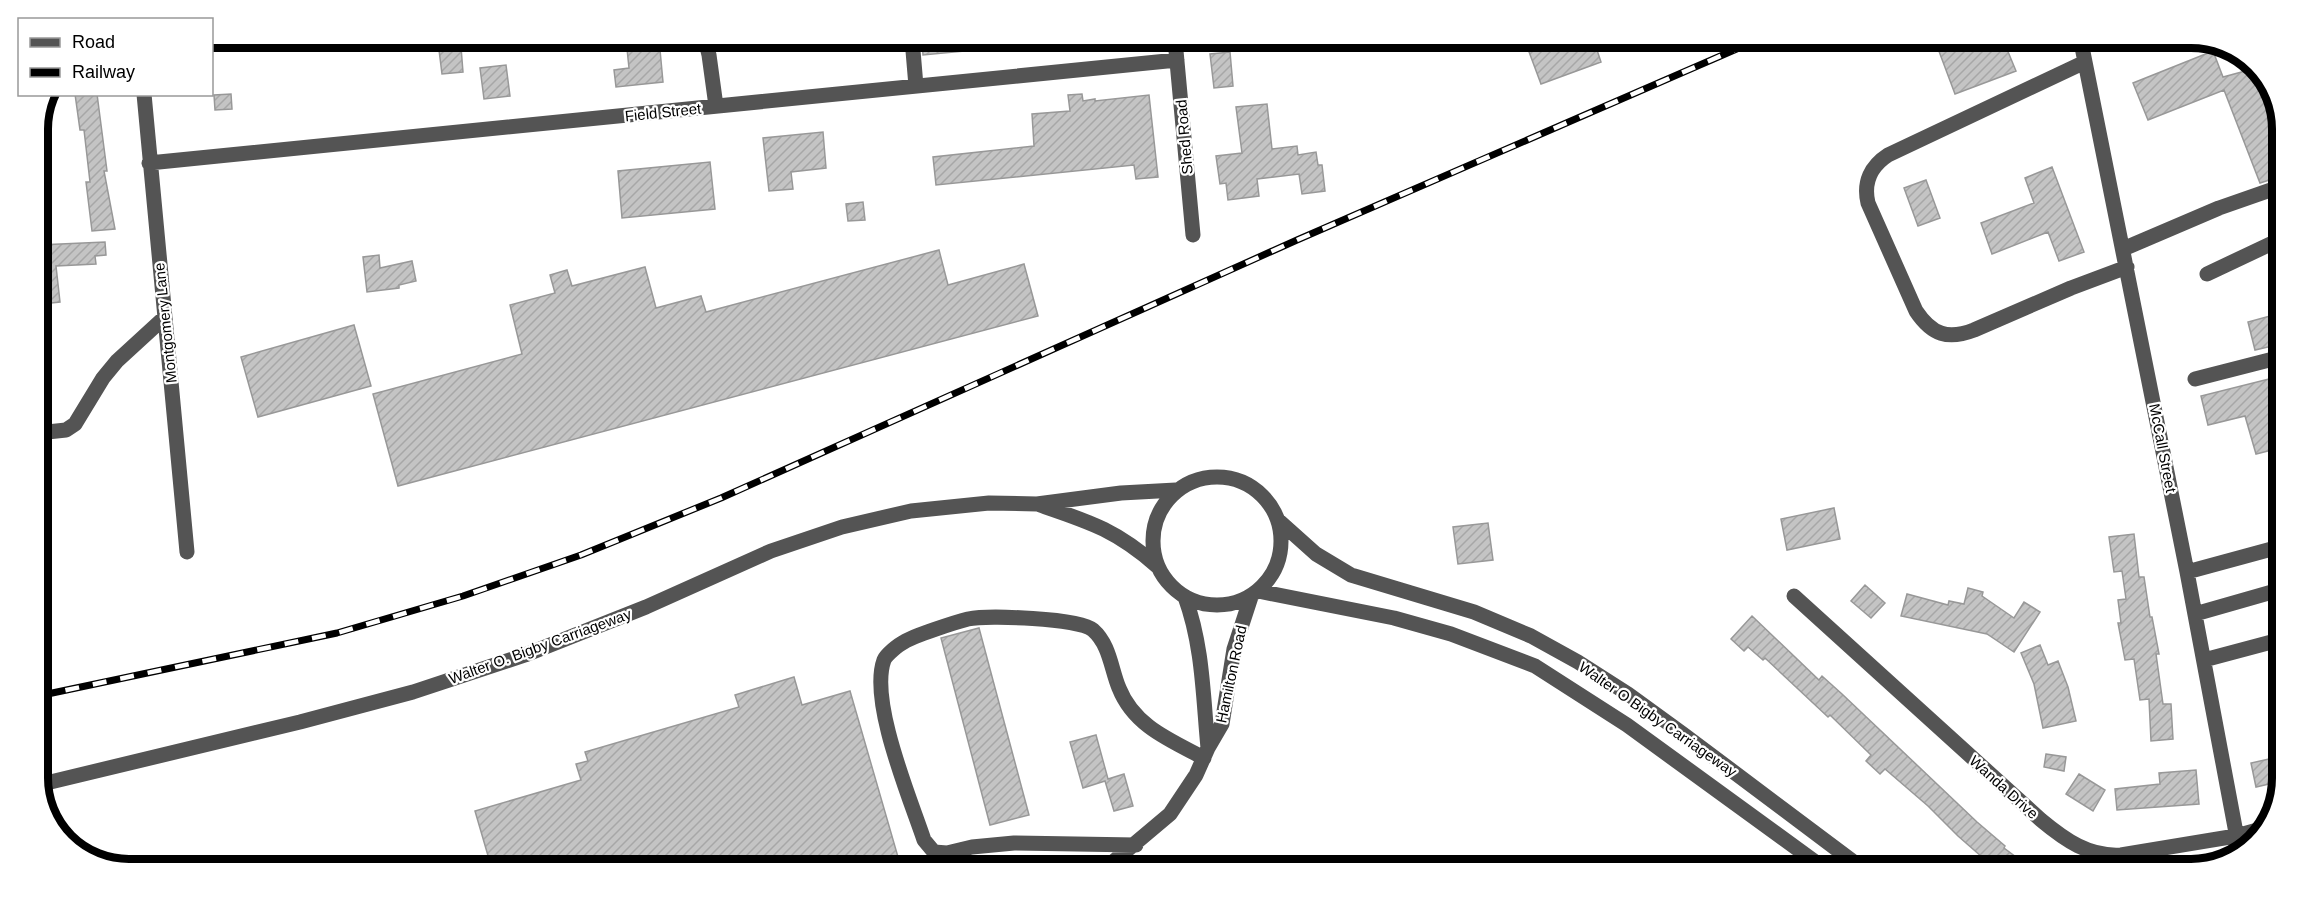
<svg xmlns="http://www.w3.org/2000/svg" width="2320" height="907" font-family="Arial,sans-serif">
<defs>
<pattern id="building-hatch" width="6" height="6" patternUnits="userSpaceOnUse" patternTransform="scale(1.5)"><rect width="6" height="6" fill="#c4c4c4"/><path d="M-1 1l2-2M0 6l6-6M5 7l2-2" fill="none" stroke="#a7a7a7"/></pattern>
</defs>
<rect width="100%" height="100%" fill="#fff"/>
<path fill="url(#building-hatch)" stroke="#989898" stroke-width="1.5" d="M626,39H659L663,82L616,87L614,70L629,68Z
M922,39L984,40L985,49L923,55Z
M1525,41H1594L1601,62L1541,84Z
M1947,42H2004L2016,71L1955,94L1937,46Z
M461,47L463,72L442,74L439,50Z
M2213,51L2223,77L2256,68L2264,74L2282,123V176L2260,183L2224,90L2148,120L2133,83Z
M1230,52L1233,86L1214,88L1210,54Z
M506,65L510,96L484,99L480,68Z
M75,94H97L107,171H104L115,229L92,231L86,182H90L84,130H80Z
M231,94L232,109L215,110L214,95Z
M1082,94L1083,101L1095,99V101L1149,95L1158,177L1136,179L1134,165L936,185L933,157L1034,146L1032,114L1070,111L1068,95Z
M1267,104L1272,149L1297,146L1298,155L1316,152L1318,165H1322L1325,191L1302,194L1299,174L1257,179L1259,196L1228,200L1226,183L1220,184L1216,156L1242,153L1236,107Z
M823,132L826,168L791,172L793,189L769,191L763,138Z
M710,162L715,209L622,218L618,171Z
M2052,167L2084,252L2059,261L2048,232L1992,254L1981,223L2034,203L2025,178Z
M1926,180L1940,218L1918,226L1904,188Z
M863,202L865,220L848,221L846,204Z
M105,242L106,255L95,256L96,264L56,266L60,302L42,304L40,283H38V245Z
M939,250L948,285L1024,264L1038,316L398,486L373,394L522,354L510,305L555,293L550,275L567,270L572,286L645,267L656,308L701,296L706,312Z
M379,255L380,268L412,261L416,281L399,285V288L367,292L363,257Z
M2281,313V344L2255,350L2248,322Z
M354,325L371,386L258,417L241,357Z
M2281,376L2280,448L2256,454L2245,416L2208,425L2201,396Z
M1834,508L1840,539L1787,550L1781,519Z
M1488,523L1493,560L1458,564L1453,527Z
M2134,534L2139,577H2144L2150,617H2152L2159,654H2156L2163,704H2171L2173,739L2151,741L2149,699L2140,700L2134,659L2125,660L2118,623H2121L2118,600L2126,599L2122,571L2114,572L2109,537Z
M1865,585L1885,603L1871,618L1851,601Z
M1968,588L1983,592L1982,596L2014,618L2024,602L2040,612L2014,652L1987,634L1901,616L1907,594L1948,605L1949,601L1964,604Z
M1752,616L1819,680L1822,676L1842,694L1977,822L2005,846L2004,848L2032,869H2001L1992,862L1990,864L1958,836L1928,806L1885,769L1880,774L1866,761L1871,755L1830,715L1828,717L1765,658L1763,660L1748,647L1744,651L1731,639Z
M979,628L1029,815L990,825L941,638Z
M2040,645L2048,665L2058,661L2068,687L2076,721L2043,728L2034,684L2021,653Z
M794,677L802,705L850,691L898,857L867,866L501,865L498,856L489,859L475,811L581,780L576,764L588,761L585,752L739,707L735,695Z
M1096,735L1108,779L1124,774L1133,806L1114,811L1105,781L1083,788L1070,742Z
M2046,754L2066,757L2064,771L2044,767Z
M2278,757V782L2256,787L2251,763Z
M2196,770L2199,804L2117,810L2115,789L2160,784L2159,773Z
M2079,774L2105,790L2093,811L2066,794Z"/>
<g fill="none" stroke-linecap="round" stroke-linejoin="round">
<path stroke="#545454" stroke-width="15" d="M705,39L709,55L716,106
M912,39L916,86
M1175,40L1193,235
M2081,42L2187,572L2240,854
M2085,62L1888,155C1871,166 1863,182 1868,203L1916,311C1932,335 1948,340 1974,330L2071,288L2127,267
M144,94L187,552
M149,163L1177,60
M2123,249L2219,208L2282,186
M2207,274L2281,239
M2195,379L2281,357
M38,397L41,399L45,432
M38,433L66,430L75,424L103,378L117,361L165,317
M1153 541a64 64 0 1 1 128 0a64 64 0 1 1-128 0Z
M1040,505C1090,522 1116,530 1157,566
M1278,520L1316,554L1351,575L1474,612L1531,636L1578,662L1628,694L1683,734L1863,869
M2187,572L2279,547
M1258,591L1394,618L1451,634L1535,666L1627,725L1825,869
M1794,596L2041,820C2065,840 2089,857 2121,855L2236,836L2261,829
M1185,597C1203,646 1203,697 1208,748
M2195,614L2279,590
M2204,660L2279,640
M38,785L300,722L413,692L525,655L646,607L771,551L842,527L911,511L989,503L1037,504L1121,493L1176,490
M1136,845L1014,843L972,847L947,853L934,852L924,840C910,798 869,701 884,660C886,655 898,645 904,642C913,636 956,622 968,619C988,615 1079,618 1093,630C1110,645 1111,669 1119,688C1134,726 1170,740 1204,758
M1107,867L1170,814L1196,775L1208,748L1222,724L1234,649L1251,597"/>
<defs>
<path id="rail" d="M38,696L337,633L463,596L581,555L721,498L1297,240L1755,41"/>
</defs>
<use href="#rail" stroke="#000" stroke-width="7"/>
<use href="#rail" stroke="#fff" stroke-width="4.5" stroke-dasharray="14" stroke-linecap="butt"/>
</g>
<g text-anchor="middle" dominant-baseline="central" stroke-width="4.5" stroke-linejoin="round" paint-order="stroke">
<g font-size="15" fill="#000" stroke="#fff">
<text transform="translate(663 112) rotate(-6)">Field Street</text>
<text transform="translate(1184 137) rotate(-95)">Shed Road</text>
<text transform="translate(165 323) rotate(-96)">Montgomery Lane</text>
<text transform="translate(2163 448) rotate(79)">McCall Street</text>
<text transform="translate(540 646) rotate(-20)">Walter O. Bigby Carriageway</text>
<text transform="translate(1231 674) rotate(-78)">Hamilton Road</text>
<text transform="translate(1658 719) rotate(35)">Walter O Bigby Carriageway</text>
<text transform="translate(2004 787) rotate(42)">Wanda Drive</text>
</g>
</g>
<path d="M0 0H2320V907H0ZM129 48H2191A81 81 0 0 1 2272 129V778A81 81 0 0 1 2191 859H129A81 81 0 0 1 48 778V129A81 81 0 0 1 129 48Z" fill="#fff" fill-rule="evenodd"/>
<path fill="none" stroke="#000" stroke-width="8" d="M129 48H2191A81 81 0 0 1 2272 129V778A81 81 0 0 1 2191 859H129A81 81 0 0 1 48 778V129A81 81 0 0 1 129 48Z"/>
<rect x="18" y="18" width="195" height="78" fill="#ffffff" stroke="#999999" stroke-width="1.5"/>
<rect x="30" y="38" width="30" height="9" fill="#545454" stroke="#999999" stroke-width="1.5"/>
<text x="72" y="48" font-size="18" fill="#000000">Road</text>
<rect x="30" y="68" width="30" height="9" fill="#000000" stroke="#999999" stroke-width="1.5"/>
<text x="72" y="78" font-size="18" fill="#000000">Railway</text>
</svg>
